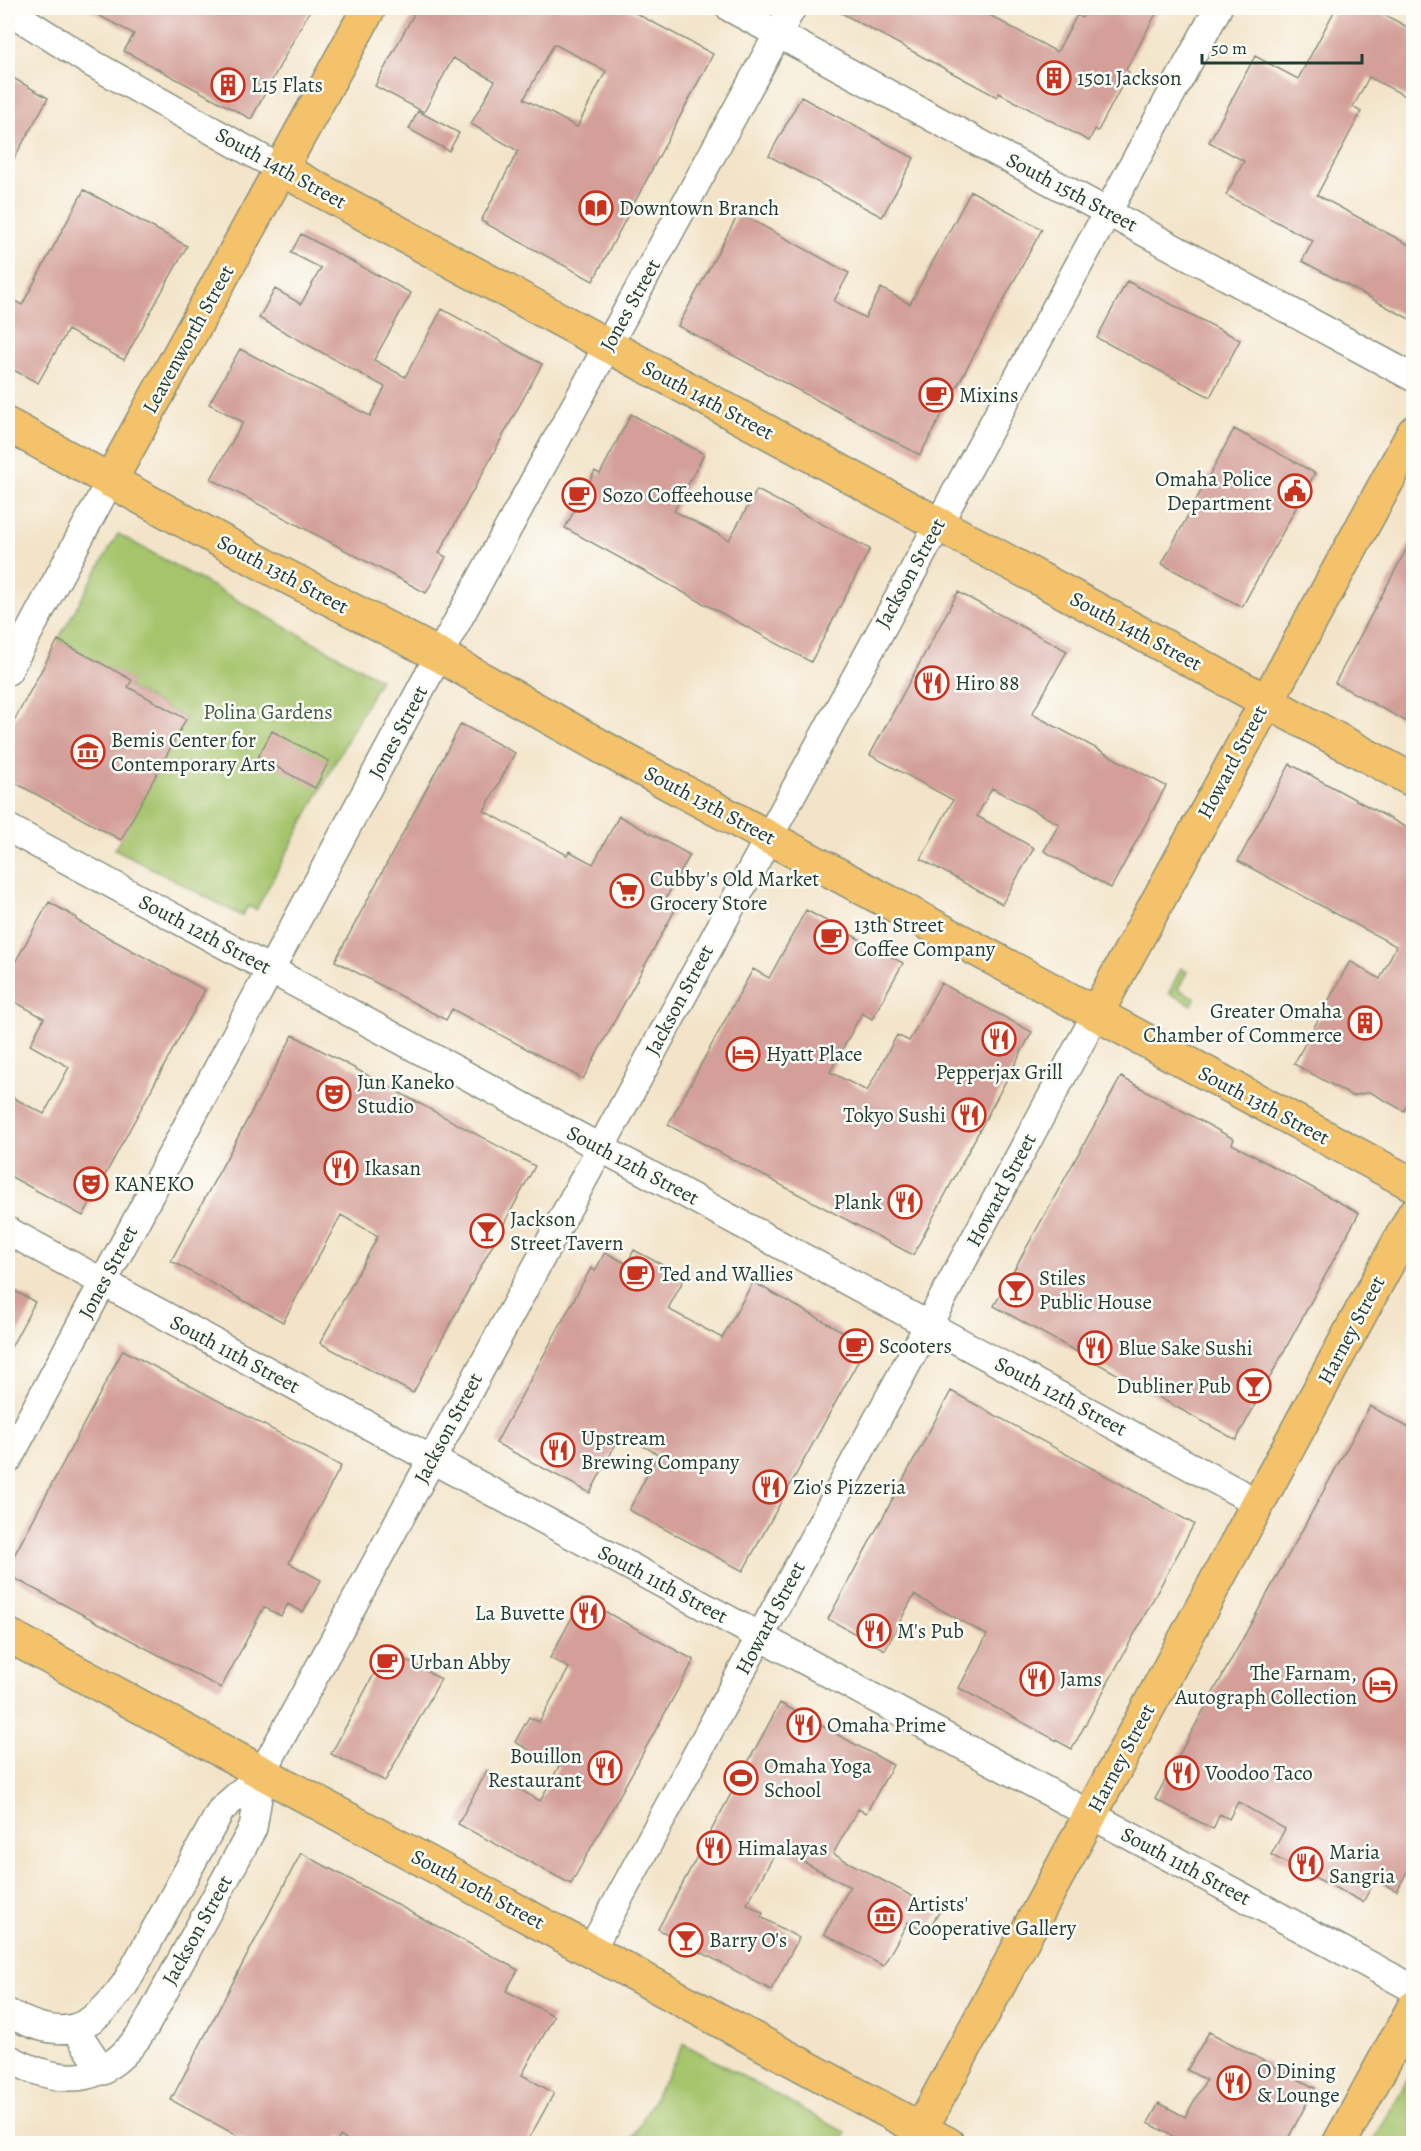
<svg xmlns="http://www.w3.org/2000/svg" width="1421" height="2151" font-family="Alegreya,serif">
<rect width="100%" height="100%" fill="#fdfcf7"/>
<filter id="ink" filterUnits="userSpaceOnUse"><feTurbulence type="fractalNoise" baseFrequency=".0167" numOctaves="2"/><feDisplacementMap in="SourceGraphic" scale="12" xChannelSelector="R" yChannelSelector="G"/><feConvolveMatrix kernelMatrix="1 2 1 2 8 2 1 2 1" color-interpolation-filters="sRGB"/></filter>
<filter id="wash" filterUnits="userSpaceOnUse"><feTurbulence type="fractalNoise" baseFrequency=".008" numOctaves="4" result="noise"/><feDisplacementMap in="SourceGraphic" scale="24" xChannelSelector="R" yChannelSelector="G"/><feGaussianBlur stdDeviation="1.35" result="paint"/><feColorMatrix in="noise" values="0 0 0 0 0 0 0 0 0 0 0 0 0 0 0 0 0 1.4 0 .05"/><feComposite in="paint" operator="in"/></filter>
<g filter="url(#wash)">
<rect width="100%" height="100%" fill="#f3e4c9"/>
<path fill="#a5c46c" stroke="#628050" stroke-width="1.5" d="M118,534L380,679L256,910L248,906L242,916L115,849L186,719L128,687L131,680L58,640Z
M1181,968L1187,972L1178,989L1195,998L1192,1005L1169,993Z
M684,2044L846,2133L841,2143H630Z
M1413,2053V2143H1372L1413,2070L1409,2064Z"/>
<g id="blocks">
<path fill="#d39f98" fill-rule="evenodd" d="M85,8H311L251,119L124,51L134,34Z
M417,8H626L713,54L593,281L481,221L518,151L471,124L495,81L453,58L424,112L375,86ZM554,44L606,71L577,127L524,99Z
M832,8H995L991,16L1057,52L1077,15L1082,18L1087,8H1159L1126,70L1129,72L1098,131L1095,129L1089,141L999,93L997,97Z
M1336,8H1372L1413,30V100L1369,77L1353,107L1361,112L1317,195L1413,247V321L1302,261L1313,241L1226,195L1244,161L1209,142L1255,56L1298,79Z
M8,75L48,98L8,169Z
M801,97L914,158L882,217L769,156Z
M418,111L459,133L449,151L409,129Z
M84,190L187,246L124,360L68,330L38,383L8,367V297L22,305Z
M971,191L1042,229L920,455L678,326L739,213L849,273L834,301L865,318L881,288L910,304Z
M301,234L411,293L374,360L405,377L442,309L542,364L439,553L446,557L426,593L211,479L243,422L209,404L240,349L370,416L385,387L259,318L275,289L301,304L321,268L291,253Z
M1127,281L1240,340L1210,397L1097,338Z
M631,414L704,454L674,511L729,540L757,490L870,549L811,662L565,528L595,471L600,474Z
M1234,429L1315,473L1242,607L1162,564Z
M1413,537V725L1335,683Z
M958,592L1067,651L1032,714L1166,786L1111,888L1044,851L1059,824L992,788L977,816L1034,848L1002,904L921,859L953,800L870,755Z
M58,640L132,680L128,687L186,719L121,840L8,779V732Z
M461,724L515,753L484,811L567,855L569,851L593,864L619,816L690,855L664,902L676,908L583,1079L452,1009L446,1020L335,961Z
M272,731L329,761L315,788L258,757Z
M1290,764L1413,831V1093L1404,1111L1370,1092L1352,1096L1294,1064L1350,961L1380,979L1396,946L1238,861Z
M49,902L77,918L76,920L205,990L83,1216L8,1175V1095L44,1114L69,1067L30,1045L44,1018L8,998V975Z
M806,910L903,963L872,1019L862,1013L830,1072L867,1091L897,1035L909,1041L941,983L1032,1032L913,1255L668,1125L753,969L769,978Z
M293,1035L535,1166L413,1393L320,1343L378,1236L341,1215L283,1322L171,1261Z
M1121,1077L1234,1139L1232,1144L1359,1213L1236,1440L994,1306Z
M634,1250L685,1277L668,1309L722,1338L753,1282L867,1345L743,1571L629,1510L658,1454L621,1434L590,1493L496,1443L591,1268L595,1271L605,1252L627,1264Z
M8,1287L35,1302L8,1353Z
M123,1350L341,1466L289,1563L321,1580L303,1612L288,1604L281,1616L264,1607L221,1688L8,1575V1567Z
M951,1391L1194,1524L1072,1749L959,1688L987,1635L914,1595L885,1650L828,1619Z
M1370,1406L1413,1430V1860L1397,1891L1375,1880L1363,1902L1271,1855L1285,1829L1238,1802L1229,1819L1220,1814L1213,1829L1155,1799Z
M582,1599L694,1660L571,1884L458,1824L487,1771L540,1801L559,1766L515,1742L529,1717L539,1722L569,1668L550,1658Z
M387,1650L441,1679L385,1781L331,1754Z
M780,1703L893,1765L866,1813L858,1809L833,1854L940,1911L927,1931L908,1922L883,1966L824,1934L850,1887L778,1848L747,1904L763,1913L761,1917L799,1938L771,1990L658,1929Z
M301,1853L518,1970L506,1991L554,2016L522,2075L554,2093L526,2144H353L340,2136L336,2144H253L171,2100Z
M1209,2032L1315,2088L1285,2144H1187L1148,2123L1159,2103L1185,2117L1206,2080L1187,2070Z"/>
</g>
</g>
<g filter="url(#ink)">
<use href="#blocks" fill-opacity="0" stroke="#89907e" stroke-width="1.5"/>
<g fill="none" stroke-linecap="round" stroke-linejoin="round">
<defs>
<path id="minor" d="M730,8L1414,378
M8,10L93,64L281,169
M8,671L110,481
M8,828L1258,1503
M8,1231L1414,1989
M8,1460L439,655L792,8
M591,1950L1096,1014
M8,2013C62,2042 89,2034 125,1984L221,1810L262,1773
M75,2029L103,2071
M8,2058C66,2089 108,2085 145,2027L253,1828L262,1773L1218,8"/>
<path id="major" d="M281,169L1414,781
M8,425L278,572L439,655L625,760L1414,1185
M110,481L369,8
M1096,1014L1414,432
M8,1635L948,2144
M921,2129L1414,1214
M1339,2144L1414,2007"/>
</defs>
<use href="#minor" stroke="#89907e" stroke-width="30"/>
<use href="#major" stroke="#89907e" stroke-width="36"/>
<use href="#minor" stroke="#fff" stroke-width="27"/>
<use href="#major" stroke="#f3c26a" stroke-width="33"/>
</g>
</g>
<defs>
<symbol id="building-ring" viewBox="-11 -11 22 22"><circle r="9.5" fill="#fdfcf7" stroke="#c8321e" stroke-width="1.5"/><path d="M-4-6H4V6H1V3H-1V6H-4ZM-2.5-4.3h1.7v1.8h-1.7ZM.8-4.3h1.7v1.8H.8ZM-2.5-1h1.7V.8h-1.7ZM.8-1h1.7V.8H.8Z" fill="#c8321e"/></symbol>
<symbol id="library-ring" viewBox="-11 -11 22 22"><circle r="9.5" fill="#fdfcf7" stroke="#c8321e" stroke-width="1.5"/><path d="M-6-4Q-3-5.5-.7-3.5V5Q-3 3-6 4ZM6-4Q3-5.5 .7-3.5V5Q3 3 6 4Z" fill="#c8321e"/></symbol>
<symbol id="cafe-ring" viewBox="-11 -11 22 22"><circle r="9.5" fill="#fdfcf7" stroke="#c8321e" stroke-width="1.5"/><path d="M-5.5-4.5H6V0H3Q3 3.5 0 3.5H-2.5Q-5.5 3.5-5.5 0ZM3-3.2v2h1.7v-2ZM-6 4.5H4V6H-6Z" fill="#c8321e"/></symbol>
<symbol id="civic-ring" viewBox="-11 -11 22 22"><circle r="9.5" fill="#fdfcf7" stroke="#c8321e" stroke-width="1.5"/><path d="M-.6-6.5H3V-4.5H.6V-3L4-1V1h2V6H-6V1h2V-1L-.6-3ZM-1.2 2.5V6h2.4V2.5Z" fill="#c8321e"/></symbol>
<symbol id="restaurant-ring" viewBox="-11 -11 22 22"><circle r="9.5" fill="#fdfcf7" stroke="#c8321e" stroke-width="1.5"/><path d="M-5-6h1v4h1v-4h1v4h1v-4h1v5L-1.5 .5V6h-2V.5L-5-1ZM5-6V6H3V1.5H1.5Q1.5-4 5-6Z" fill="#c8321e"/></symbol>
<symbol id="museum-ring" viewBox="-11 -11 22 22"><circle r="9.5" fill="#fdfcf7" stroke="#c8321e" stroke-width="1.5"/><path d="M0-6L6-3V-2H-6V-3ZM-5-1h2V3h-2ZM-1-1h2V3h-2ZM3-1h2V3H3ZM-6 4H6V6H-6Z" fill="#c8321e"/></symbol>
<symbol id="supermarket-ring" viewBox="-11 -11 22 22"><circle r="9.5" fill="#fdfcf7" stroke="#c8321e" stroke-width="1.5"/><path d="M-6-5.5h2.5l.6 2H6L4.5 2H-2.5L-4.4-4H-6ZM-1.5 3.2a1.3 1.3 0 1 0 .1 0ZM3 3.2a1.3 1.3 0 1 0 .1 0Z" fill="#c8321e"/></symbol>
<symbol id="hotel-ring" viewBox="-11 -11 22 22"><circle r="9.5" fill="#fdfcf7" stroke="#c8321e" stroke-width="1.5"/><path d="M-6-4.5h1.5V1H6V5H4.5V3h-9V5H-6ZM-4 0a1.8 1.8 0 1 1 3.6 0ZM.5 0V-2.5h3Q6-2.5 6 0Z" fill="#c8321e"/></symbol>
<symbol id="theatre-ring" viewBox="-11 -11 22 22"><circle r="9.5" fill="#fdfcf7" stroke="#c8321e" stroke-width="1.5"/><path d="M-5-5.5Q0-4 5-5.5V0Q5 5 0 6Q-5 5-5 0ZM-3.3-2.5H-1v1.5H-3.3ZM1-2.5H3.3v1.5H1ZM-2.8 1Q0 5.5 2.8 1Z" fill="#c8321e"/></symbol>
<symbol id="bar-ring" viewBox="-11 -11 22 22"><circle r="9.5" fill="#fdfcf7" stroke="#c8321e" stroke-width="1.5"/><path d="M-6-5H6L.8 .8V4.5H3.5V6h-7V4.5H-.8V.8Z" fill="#c8321e"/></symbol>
<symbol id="stadium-ring" viewBox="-11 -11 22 22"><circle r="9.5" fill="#fdfcf7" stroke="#c8321e" stroke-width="1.5"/><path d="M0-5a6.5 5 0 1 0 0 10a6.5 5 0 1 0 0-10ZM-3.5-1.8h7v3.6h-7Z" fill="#c8321e"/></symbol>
</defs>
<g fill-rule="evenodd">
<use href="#building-ring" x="1035" y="59" width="38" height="38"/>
<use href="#building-ring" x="209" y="66" width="38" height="38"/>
<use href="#library-ring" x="577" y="189" width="38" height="38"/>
<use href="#cafe-ring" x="917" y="376" width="38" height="38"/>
<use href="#civic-ring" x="1276" y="472" width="38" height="38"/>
<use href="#cafe-ring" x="560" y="476" width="38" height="38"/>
<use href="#restaurant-ring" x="913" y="664" width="38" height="38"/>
<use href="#museum-ring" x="69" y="733" width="38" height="38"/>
<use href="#supermarket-ring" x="608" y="872" width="38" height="38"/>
<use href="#cafe-ring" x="812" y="918" width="38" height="38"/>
<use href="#building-ring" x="1346" y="1004" width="38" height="38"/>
<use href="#restaurant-ring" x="980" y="1020" width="38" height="38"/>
<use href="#hotel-ring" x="724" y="1035" width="38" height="38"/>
<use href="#theatre-ring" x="315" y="1075" width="38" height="38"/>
<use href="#restaurant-ring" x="950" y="1096" width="38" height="38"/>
<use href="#restaurant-ring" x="322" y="1149" width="38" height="38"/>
<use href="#theatre-ring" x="72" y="1165" width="38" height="38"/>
<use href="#restaurant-ring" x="886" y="1183" width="38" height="38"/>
<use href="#bar-ring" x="468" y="1212" width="38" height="38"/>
<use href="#cafe-ring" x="618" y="1255" width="38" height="38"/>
<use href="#bar-ring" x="997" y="1271" width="38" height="38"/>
<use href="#cafe-ring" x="837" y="1327" width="38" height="38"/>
<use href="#restaurant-ring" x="1076" y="1329" width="38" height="38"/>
<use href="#bar-ring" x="1235" y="1367" width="38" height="38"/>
<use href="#restaurant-ring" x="539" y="1431" width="38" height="38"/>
<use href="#restaurant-ring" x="751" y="1468" width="38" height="38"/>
<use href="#restaurant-ring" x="569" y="1594" width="38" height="38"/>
<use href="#restaurant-ring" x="855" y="1612" width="38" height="38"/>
<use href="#cafe-ring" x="368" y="1643" width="38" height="38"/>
<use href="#restaurant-ring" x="1018" y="1660" width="38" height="38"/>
<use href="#hotel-ring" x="1361" y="1666" width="38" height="38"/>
<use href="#restaurant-ring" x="785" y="1706" width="38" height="38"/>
<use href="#restaurant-ring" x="586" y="1749" width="38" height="38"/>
<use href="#restaurant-ring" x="1163" y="1754" width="38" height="38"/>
<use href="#stadium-ring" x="722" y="1759" width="38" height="38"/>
<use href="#restaurant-ring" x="695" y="1829" width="38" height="38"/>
<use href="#restaurant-ring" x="1287" y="1845" width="38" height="38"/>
<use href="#museum-ring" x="866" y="1897" width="38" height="38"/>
<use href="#bar-ring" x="667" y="1921" width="38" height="38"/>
<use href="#restaurant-ring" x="1215" y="2064" width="38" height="38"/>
</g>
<g text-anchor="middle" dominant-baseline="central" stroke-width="5" stroke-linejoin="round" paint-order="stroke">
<g font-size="21" fill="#1f3d34" stroke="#fdfcf7" text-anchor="start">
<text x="1077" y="78">1501 Jackson</text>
<text x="251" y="85">L15 Flats</text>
<text x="619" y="208">Downtown Branch</text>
<text x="959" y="395">Mixins</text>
<text x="1272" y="479" text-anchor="end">Omaha Police<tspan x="1272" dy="24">Department</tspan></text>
<text x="602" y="495">Sozo Coffeehouse</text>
<text x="955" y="683">Hiro 88</text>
<text x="111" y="740">Bemis Center for<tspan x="111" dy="24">Contemporary Arts</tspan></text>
<text x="650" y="879">Cubby's Old Market<tspan x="650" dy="24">Grocery Store</tspan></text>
<text x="854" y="925">13th Street<tspan x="854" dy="24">Coffee Company</tspan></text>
<text x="1342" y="1011" text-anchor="end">Greater Omaha<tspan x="1342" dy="24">Chamber of Commerce</tspan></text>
<text x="766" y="1054">Hyatt Place</text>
<text x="999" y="1072" text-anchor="middle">Pepperjax Grill</text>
<text x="357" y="1082">Jun Kaneko<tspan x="357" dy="24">Studio</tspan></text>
<text x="946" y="1115" text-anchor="end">Tokyo Sushi</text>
<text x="364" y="1168">Ikasan</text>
<text x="114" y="1184">KANEKO</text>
<text x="882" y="1202" text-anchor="end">Plank</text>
<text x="510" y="1219">Jackson<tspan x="510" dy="24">Street Tavern</tspan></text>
<text x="660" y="1274">Ted and Wallies</text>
<text x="1039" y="1278">Stiles<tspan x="1039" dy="24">Public House</tspan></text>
<text x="879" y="1346">Scooters</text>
<text x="1118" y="1348">Blue Sake Sushi</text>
<text x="1231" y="1386" text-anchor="end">Dubliner Pub</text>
<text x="581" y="1438">Upstream<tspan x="581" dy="24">Brewing Company</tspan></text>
<text x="793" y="1487">Zio's Pizzeria</text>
<text x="565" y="1613" text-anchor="end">La Buvette</text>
<text x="897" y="1631">M's Pub</text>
<text x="410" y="1662">Urban Abby</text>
<text x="1357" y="1673" text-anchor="end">The Farnam,<tspan x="1357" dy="24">Autograph Collection</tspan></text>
<text x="1060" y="1679">Jams</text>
<text x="827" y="1725">Omaha Prime</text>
<text x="582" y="1756" text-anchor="end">Bouillon<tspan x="582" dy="24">Restaurant</tspan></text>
<text x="764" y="1766">Omaha Yoga<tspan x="764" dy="24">School</tspan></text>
<text x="1205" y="1773">Voodoo Taco</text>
<text x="737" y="1848">Himalayas</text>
<text x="1329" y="1852">Maria<tspan x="1329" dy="24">Sangria</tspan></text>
<text x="908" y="1904">Artists'<tspan x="908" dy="24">Cooperative Gallery</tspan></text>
<text x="709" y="1940">Barry O's</text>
<text x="1257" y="2071">O Dining<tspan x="1257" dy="24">&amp; Lounge</tspan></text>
</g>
<g font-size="21" fill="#1f3d34" stroke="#fdfcf7">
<text transform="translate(281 168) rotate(29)">South 14th Street</text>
<text transform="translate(1072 192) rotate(28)">South 15th Street</text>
<text transform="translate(630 305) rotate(-61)">Jones Street</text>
<text transform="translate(188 339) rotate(-61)">Leavenworth Street</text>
<text transform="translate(708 400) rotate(28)">South 14th Street</text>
<text transform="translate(910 573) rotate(-61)">Jackson Street</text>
<text transform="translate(283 574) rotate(28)">South 13th Street</text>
<text transform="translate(1136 631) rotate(28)">South 14th Street</text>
<text transform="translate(398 732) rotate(-62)">Jones Street</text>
<text transform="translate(1232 762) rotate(-62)">Howard Street</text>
<text transform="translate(710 805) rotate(28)">South 13th Street</text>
<text transform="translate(205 934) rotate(28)">South 12th Street</text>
<text transform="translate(679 1000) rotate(-62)">Jackson Street</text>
<text transform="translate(1264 1105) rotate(28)">South 13th Street</text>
<text transform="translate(633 1165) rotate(28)">South 12th Street</text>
<text transform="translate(1001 1190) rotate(-62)">Howard Street</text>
<text transform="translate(108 1272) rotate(-62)">Jones Street</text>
<text transform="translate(1351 1330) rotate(-62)">Harney Street</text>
<text transform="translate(235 1354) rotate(28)">South 11th Street</text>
<text transform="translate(1061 1396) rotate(28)">South 12th Street</text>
<text transform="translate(448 1428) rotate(-62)">Jackson Street</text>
<text transform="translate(663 1584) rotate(28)">South 11th Street</text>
<text transform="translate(770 1618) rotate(-62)">Howard Street</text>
<text transform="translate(1121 1758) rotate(-62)">Harney Street</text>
<text transform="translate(1186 1866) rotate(28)">South 11th Street</text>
<text transform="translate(478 1889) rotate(28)">South 10th Street</text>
<text transform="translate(197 1930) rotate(-61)">Jackson Street</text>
</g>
<g font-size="21" fill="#405f42" stroke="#fdfcf7">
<text x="268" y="712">Polina Gardens</text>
</g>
</g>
<rect width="1421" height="2151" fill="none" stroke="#fdfcf7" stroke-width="30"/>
<path d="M1202 54v9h160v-9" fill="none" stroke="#1f3d34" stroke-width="3"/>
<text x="1211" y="54" font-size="18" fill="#1f3d34" stroke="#fdfcf7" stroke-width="4.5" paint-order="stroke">50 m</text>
</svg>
